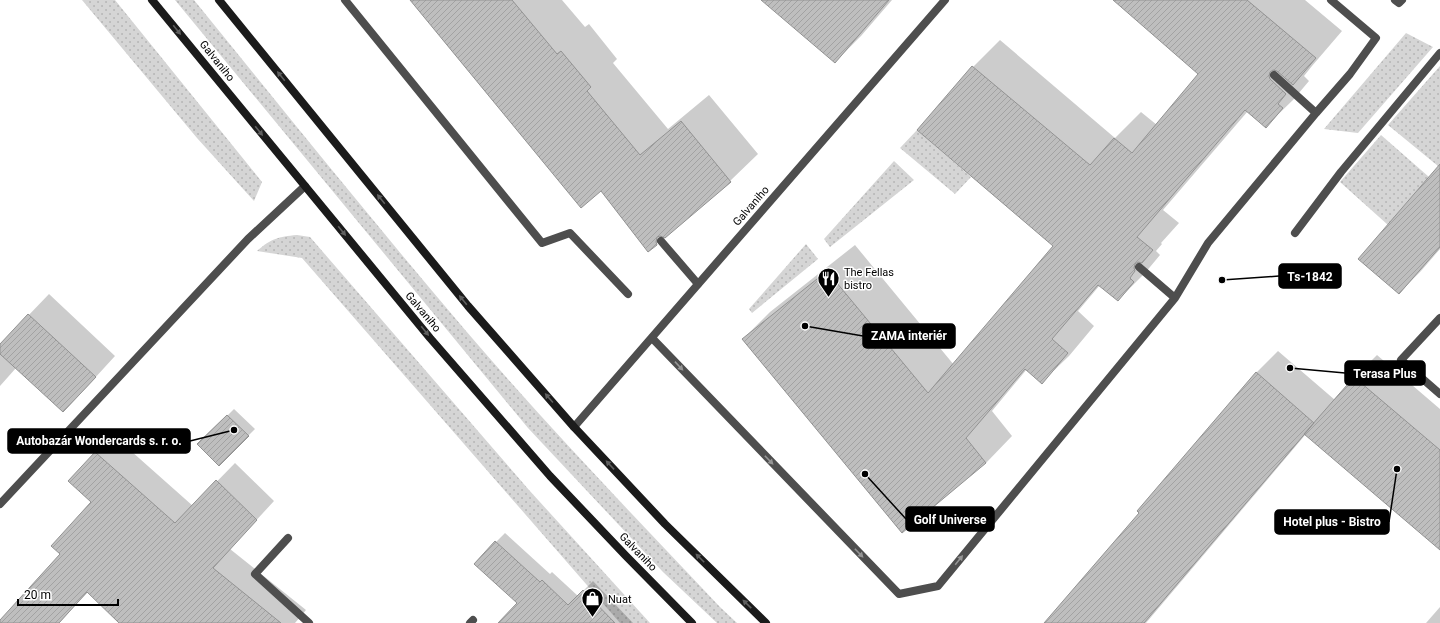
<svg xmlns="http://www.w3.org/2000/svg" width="1440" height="623" font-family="Roboto,sans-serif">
<defs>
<pattern id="grass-dots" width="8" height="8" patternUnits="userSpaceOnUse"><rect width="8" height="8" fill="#d5d5d5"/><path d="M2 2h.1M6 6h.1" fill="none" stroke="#b5b5b5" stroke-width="1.8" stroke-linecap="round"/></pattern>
<pattern id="building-hatch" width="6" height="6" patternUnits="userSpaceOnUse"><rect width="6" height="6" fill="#bebebe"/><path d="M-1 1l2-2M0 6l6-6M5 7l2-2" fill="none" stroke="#a2a2a2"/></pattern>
</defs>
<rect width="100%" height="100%" fill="#fff"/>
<path fill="url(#grass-dots)" d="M82,0H115L262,182L254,201L197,138Z
M175,0H194C284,111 373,222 466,331C547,426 634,516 720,607L737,623H717L663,572L528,428Z
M1406,33L1433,47L1358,133L1324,129Z
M1440,66V165L1438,166L1388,125Z
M917,130L971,177L955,194L900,148Z
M1381,135L1429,177L1388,225L1340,182Z
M894,161L914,180L830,247L824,239Z
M297,235L310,237L529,490L650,623H620L302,258L257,251C272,238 278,237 297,235Z
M806,244L818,259L752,313L749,309Z"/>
<path fill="#0003" d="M411,0H562L585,27L589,24L617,59L613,63L668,129L709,95L758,154L730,181L656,244Z
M763,0H892L861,36L835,62Z
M1114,0H1305L1342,31L1312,66L1304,76L1309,81L1293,100L1266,126L1248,111L1163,210L1179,223L1161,243L1162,244L1156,251L1160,255L1145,273L1118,300L1100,285L1078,311L1094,326L1069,356L1042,382L1027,369L992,411L1012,436L986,463L743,339L770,312L855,245L954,365L1054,246L918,130L973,67L1000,40L1115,138L1141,112L1157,125L1200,74Z
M1440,166V249L1421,271L1399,293Z
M49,294L115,356L83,391L16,368L0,386V345Z
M1278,351L1335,400L1355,377L1377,355L1440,409V549L1306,434L1146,623H1045L1141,513L1256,373Z
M234,409L255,429L219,465L199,444Z
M113,435L193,506L235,463L274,501L230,549L306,610L295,623H121L88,592L59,623H0L61,554L92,502L95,453Z
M505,533L550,574L552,572L578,596L593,581L633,623H499L519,603L496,542Z
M1440,607V623H1426Z"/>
<path fill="url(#building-hatch)" stroke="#929292" d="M410,0H512L557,54L561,51L591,87L587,91L640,155L681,121L731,182L665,238L660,236L657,237L656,242L657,245L648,252L601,191L581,208Z
M761,0H889L835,63Z
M1113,0H1247L1316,58L1293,85L1277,71L1273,70L1270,72L1269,76L1270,79L1286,94L1278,104L1283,108L1266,128L1245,110L1137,237L1153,250L1142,263L1138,262L1135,264L1134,268L1135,271L1130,278L1134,282L1118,301L1098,285L1052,339L1068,353L1042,384L1025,369L966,438L986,463L902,533L742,339L827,271L928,393L1053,246L917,130L972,66L1090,165L1114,138L1132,153L1198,74Z
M1440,164V247L1399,294L1358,259Z
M28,314L96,377L63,412L0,354V344Z
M1256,372L1314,423L1144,623H1044L1139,513L1137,511Z
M1354,377L1440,450V550L1304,434Z
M227,415L249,436L219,466L197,444Z
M95,452L175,523L216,480L257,520L213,568L281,623H119L87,592L59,623H0V620L60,554L51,546L91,502L68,481Z
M495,541L540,582L542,580L568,605L583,590L615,623H498L517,603L474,564Z"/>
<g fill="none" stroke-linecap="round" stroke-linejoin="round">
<path stroke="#4e4e4e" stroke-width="8" d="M345,0L542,243L570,233L628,294
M1395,0L1399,3L1402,0
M1295,233L1341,172L1440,53
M661,241L698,284
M1440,318L1401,360L1440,394
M0,504L248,239L305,186
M288,538L255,574L309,623
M470,623L473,620"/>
<path stroke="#4e4e4e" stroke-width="8" d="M1274,75L1316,113L1350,74L1376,38L1331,0
M1139,267L1175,298
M652,338L899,594L938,586L1175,298L1208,243L1316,113
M574,427L945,0"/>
<path stroke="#1b1b1b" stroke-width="8" d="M152,0L430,338L550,476L626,556L692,623
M219,0L468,306L574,427L665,524L766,623"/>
</g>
<defs><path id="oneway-solid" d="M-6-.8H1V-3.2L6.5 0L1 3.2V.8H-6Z"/></defs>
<g fill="#5f5f5f">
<use href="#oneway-solid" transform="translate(177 30) rotate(51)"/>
<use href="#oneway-solid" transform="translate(281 76) rotate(-129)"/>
<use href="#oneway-solid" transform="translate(259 131) rotate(51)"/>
<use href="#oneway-solid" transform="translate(381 199) rotate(-129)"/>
<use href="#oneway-solid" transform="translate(342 231) rotate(51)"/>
<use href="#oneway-solid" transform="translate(463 300) rotate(-129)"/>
<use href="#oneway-solid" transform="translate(425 331) rotate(51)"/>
<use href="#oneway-solid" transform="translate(549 398) rotate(-131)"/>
<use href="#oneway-solid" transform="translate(610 465) rotate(-133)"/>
<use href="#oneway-solid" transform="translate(700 558) rotate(-135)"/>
<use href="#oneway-solid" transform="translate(747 604) rotate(-136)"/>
</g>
<g fill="#959595">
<use href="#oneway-solid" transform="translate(679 366) rotate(47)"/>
<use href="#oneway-solid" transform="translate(769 460) rotate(46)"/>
<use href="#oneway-solid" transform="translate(859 553) rotate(46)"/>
<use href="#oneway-solid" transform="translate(959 560) rotate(-51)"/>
</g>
<defs>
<symbol id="restaurant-pin" viewBox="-11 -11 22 30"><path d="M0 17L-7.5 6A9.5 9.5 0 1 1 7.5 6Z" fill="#000" stroke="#fff"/><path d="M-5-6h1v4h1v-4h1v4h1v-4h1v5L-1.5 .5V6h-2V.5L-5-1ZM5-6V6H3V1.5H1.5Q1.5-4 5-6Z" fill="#fff"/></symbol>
<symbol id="shop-pin" viewBox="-11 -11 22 30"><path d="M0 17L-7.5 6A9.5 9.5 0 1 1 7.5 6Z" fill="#000" stroke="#fff"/><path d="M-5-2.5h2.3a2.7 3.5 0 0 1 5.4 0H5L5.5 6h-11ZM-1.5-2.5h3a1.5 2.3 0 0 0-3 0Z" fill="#fff"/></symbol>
</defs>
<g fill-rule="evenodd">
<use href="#restaurant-pin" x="816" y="266" width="25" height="34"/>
<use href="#shop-pin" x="580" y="586" width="25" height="34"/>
</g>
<g text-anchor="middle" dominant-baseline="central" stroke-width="3" stroke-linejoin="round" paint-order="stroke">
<g font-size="11" fill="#000" stroke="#fff">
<text transform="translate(217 61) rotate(51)">Galvaniho</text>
<text transform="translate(751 206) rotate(-49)">Galvaniho</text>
<text transform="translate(423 312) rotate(50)">Galvaniho</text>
<text transform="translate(638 552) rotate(46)">Galvaniho</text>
</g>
<g font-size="11" fill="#000" stroke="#fff" text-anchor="start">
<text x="844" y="272">The Fellas<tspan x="844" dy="13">bistro</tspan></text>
<text x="608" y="599">Nuat</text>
</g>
</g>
<path fill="none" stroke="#000" stroke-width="1.5" d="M1222 280L1279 276M805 326L863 336M1290 368L1345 373M234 430L190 441M865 474L906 519M1397 469L1389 522"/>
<g fill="#000" stroke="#fff" stroke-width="1.5">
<circle cx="1222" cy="280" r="4"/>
<circle cx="805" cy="326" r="4"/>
<circle cx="1290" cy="368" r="4"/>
<circle cx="234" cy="430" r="4"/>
<circle cx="865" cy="474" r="4"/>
<circle cx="1397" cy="469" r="4"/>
</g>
<g fill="#000" stroke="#000" stroke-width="1.5">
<rect x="1279" y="264" width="62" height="24" rx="4"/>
<rect x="863" y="324" width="92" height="24" rx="4"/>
<rect x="1345" y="361" width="80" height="24" rx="4"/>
<rect x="8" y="429" width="182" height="24" rx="4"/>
<rect x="906" y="507" width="88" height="24" rx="4"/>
<rect x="1275" y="510" width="114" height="24" rx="4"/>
</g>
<g font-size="12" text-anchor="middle" font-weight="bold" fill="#fff">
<text x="1310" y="281">Ts-1842</text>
<text x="909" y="340">ZAMA interiér</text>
<text x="1385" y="378">Terasa Plus</text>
<text x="99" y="445">Autobazár Wondercards s. r. o.</text>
<text x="950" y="524">Golf Universe</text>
<text x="1332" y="526">Hotel plus - Bistro</text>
</g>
<path d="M18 599v6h100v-6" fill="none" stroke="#000000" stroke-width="2"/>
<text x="24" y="599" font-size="12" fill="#000000" stroke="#ffffff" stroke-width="3" paint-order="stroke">20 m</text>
</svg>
